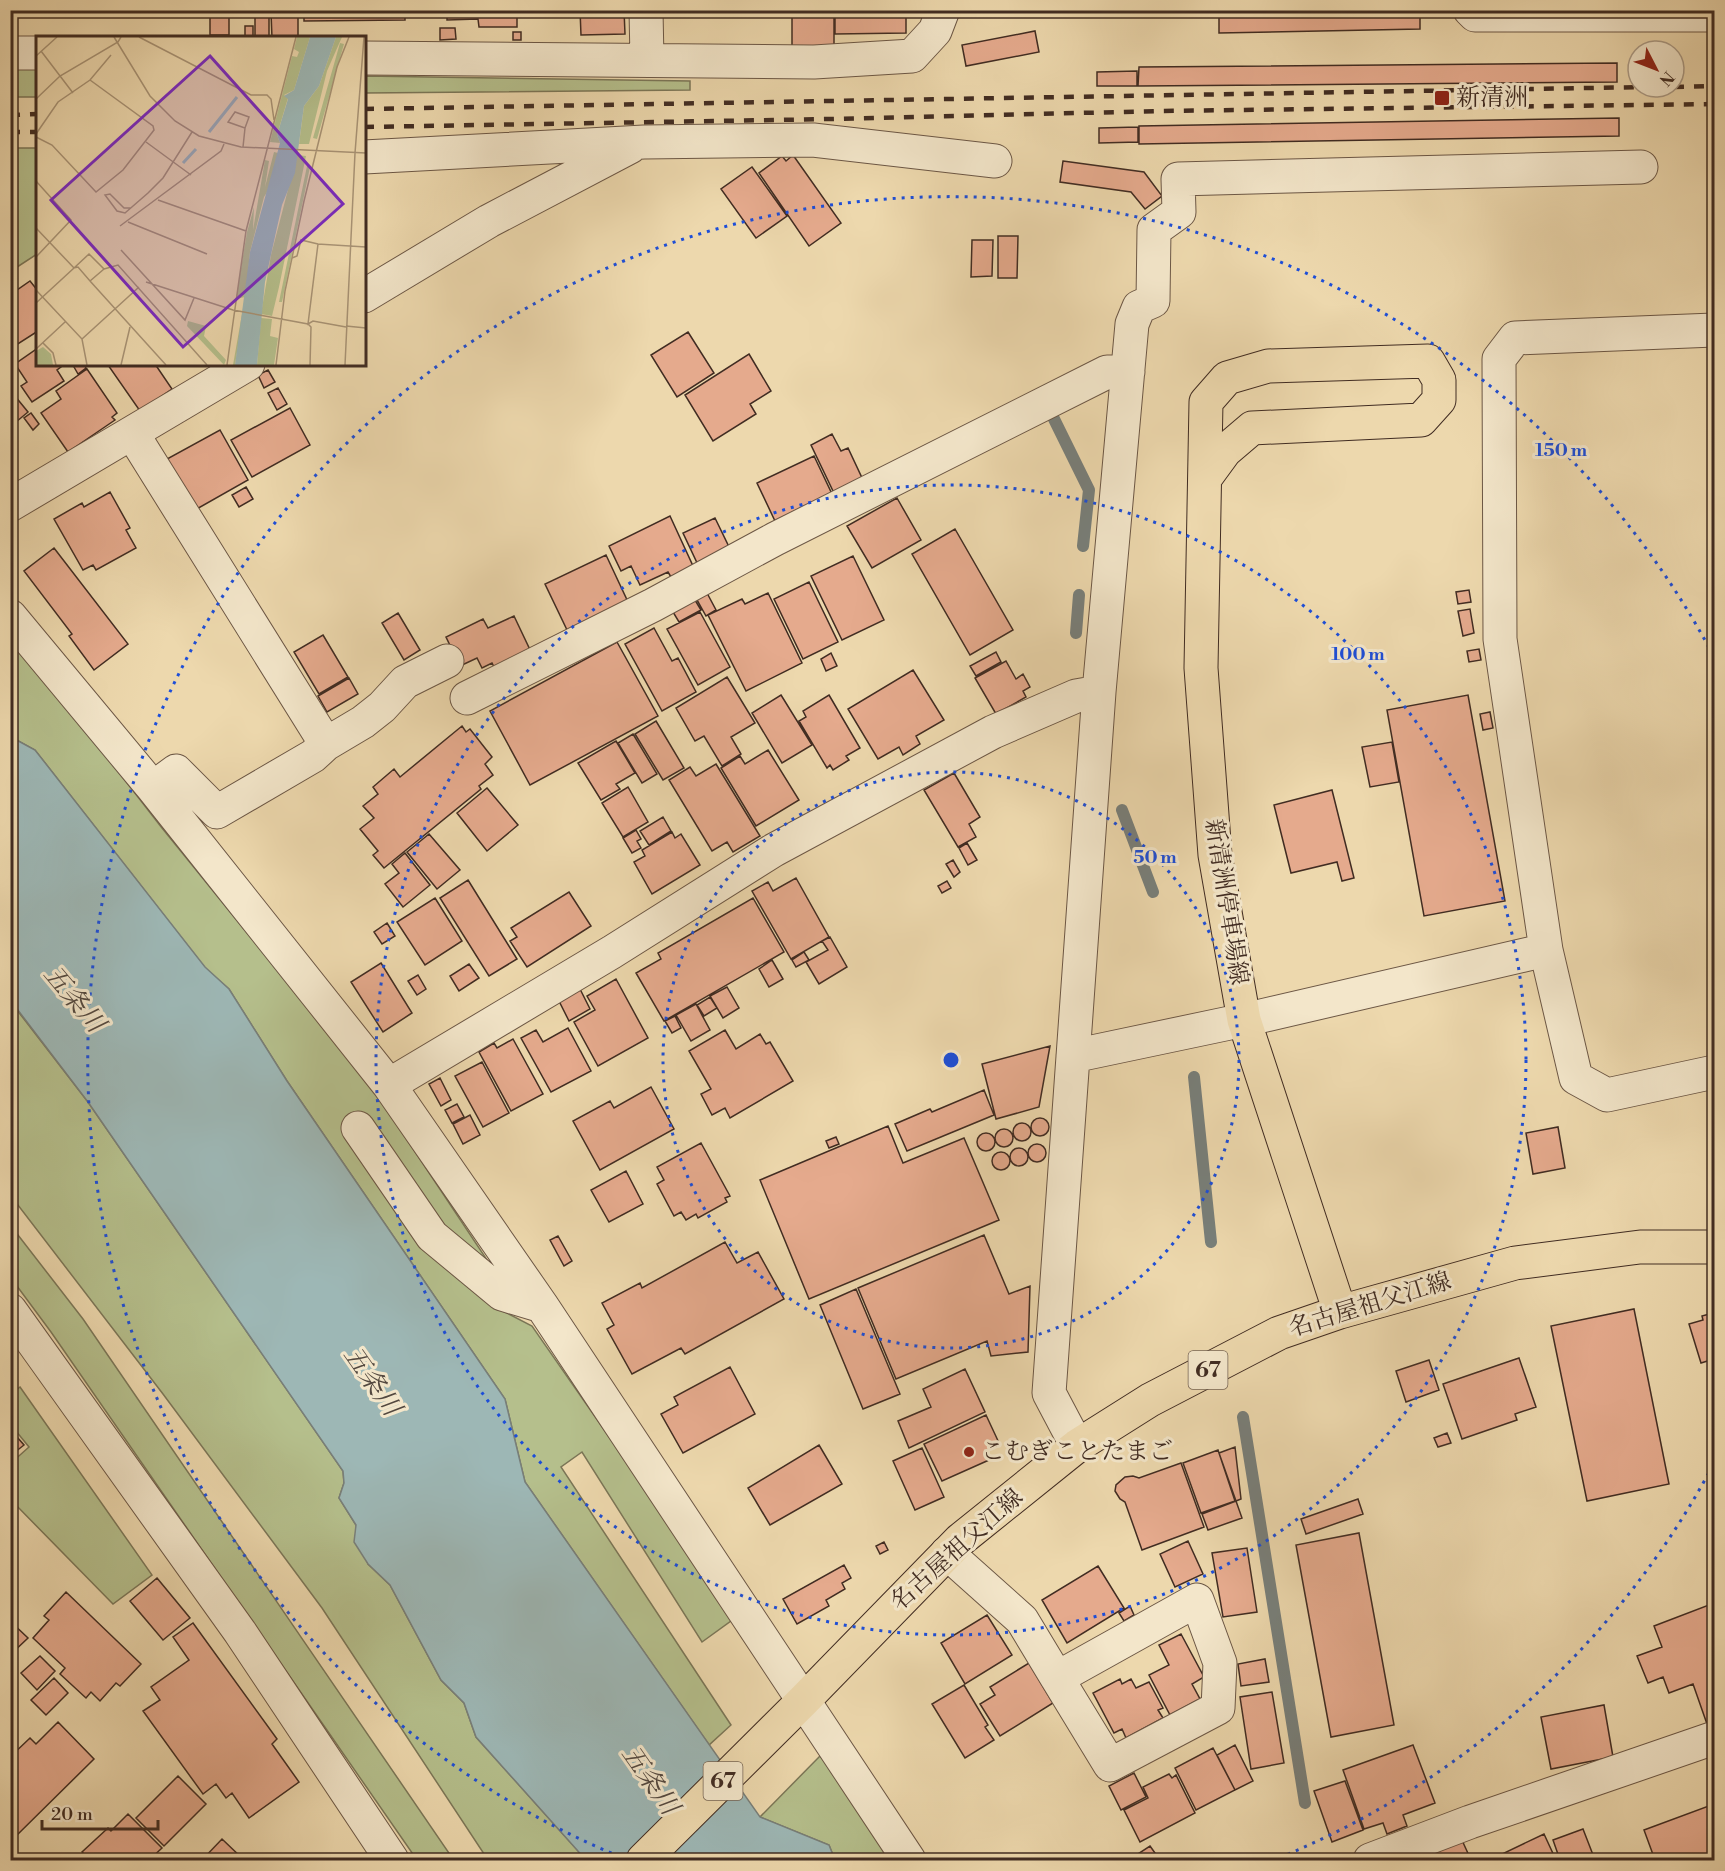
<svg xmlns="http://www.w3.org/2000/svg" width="1725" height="1871" font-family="'Libre Bodoni','Noto Serif JP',serif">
<rect width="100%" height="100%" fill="#edd8ad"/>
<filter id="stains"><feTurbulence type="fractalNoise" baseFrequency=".00333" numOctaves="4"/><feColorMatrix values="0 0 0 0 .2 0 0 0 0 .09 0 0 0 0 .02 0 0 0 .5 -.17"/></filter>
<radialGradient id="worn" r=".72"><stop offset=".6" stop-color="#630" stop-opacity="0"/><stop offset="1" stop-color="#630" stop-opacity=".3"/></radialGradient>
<path fill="#b5bf8c" stroke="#7b7657" stroke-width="1.5" d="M11,68H37V97H11Z
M365,76L690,81V90L365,93Z
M11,148H38L37,254L11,271Z
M10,632L162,828L370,1084L497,1275V1308L532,1326L735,1618L702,1642L582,1452L561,1467L731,1725L709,1745L525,1482L505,1399L287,1081L229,989L205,968L35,750L11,737Z
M10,1001L88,1102L343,1471L344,1483L339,1498L356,1525L368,1564L390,1585L441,1680L464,1703L476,1737L580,1853L573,1860H488L322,1608L163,1394L11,1196Z
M11,1226L83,1319L451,1856L446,1860H417L51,1332L11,1278Z
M20,1387L152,1575L113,1604L11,1500V1463L29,1447L11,1425V1394Z
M820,1756L833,1768L894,1860H835L829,1845L760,1817Z"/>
<path fill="#9db7b5" stroke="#787f7a" stroke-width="1.5" d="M11,737L35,750L205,967L229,989L287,1081L505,1399L525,1482L760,1817L829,1845L835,1860H586L476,1737L464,1703L441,1680L390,1585L368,1564L354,1542L356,1525L339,1498L344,1483L343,1471L88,1102L11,1001Z"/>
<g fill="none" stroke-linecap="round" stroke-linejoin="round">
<path stroke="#787f7a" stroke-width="12" d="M1054,419L1089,490L1083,546
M1076,633L1079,595
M1122,810L1153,892
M1194,1077L1211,1242
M1243,1417L1305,1803"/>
</g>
<path fill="#e5aa8d" stroke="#412c22" stroke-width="1.5" d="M210,10H229V35H210Z
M255,10H269V38L255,37Z
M304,10H405V20L304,21Z
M447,10H517V27H479L478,19L447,20Z
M580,10H624L625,34L581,35Z
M792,10H834V50L792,51Z
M835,10H906V33L835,34Z
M1219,10H1420V29L1219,33Z
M271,12H298V37L272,38Z
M245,26H253V38L245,37Z
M440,28H455L456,39L440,40Z
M1035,31L1039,52L966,66L962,45Z
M513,32H521V40H513Z
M1617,63V82L1138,86L1139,67Z
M1137,71V86H1097V72Z
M1619,118V136L1139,144V126Z
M1138,127V142L1099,143V128Z
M793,155L841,223L809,246L759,173L782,156L786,161Z
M1063,161L1144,172L1162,196L1145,209L1131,192L1060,182Z
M752,167L787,216L756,238L721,189Z
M998,236H1018L1017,278H998Z
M972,240H993L992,276L971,277Z
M30,281L38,291V331L10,349V295Z
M688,332L714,373L677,397L651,355Z
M38,348V364H65L57,370L64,381L32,402L21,386L27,382L15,364Z
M749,354L771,391L750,404L756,414L713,441L685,395Z
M77,364H84L86,368L78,374L74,367Z
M155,364L172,389L140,411L108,365Z
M87,369L117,413L112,417L115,420L68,452L41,413L61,399L56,391Z
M268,370L275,382L264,388L258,375Z
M278,388L287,404L277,410L268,393Z
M10,390L28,412L10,427Z
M290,408L310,445L252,477L231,440Z
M31,413L39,424L33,430L24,418Z
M220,430L248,480L195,510L167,459Z
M832,434L841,451L848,448L863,480L834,493L811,445Z
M814,456L832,494L775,521L757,483Z
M246,487L253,499L239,507L232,495Z
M110,492L130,528L126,530L136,548L96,570L93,565L83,570L54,519L82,503L84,507Z
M897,498L921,540L872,568L847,526Z
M670,516L693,566L671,577L668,572L640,585L631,566L621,571L609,546Z
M715,518L731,551L699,567L683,533Z
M955,529L1013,630L970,655L912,554Z
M54,548L128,644L94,670L69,636L72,634L24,571Z
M606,555L628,602L568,632L545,584Z
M853,556L884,620L842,640L811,576Z
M809,582L838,642L803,659L774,599Z
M1469,590L1471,602L1458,604L1456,592Z
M707,593L716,610L706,616L696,598Z
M768,593L802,663L746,691L708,615L742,599L745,604Z
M695,600L701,610L679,622L673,612Z
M1470,609L1474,633L1463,636L1458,611Z
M700,612L730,667L698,685L667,629Z
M398,613L420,650L404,660L382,623Z
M514,616L532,654L496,671L492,663L482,668L477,658L460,666L446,637L483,619L488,628Z
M654,628L672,661L678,658L696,692L662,711L625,644Z
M323,635L348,677L319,694L294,652Z
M617,642L658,716L530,785L490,711Z
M1479,649L1481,660L1469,662L1467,651Z
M996,652L1001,662L976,676L970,666Z
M831,653L837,666L826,671L821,659Z
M1006,661L1016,679L1023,674L1030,687L1023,691L1026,697L996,714L975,678Z
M913,670L944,720L916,736L920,744L903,755L899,747L878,759L848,709Z
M727,677L755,723L731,737L741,754L722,766L704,736L695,741L676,708Z
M349,678L358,694L327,712L318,696Z
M781,695L812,745L782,763L752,713Z
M829,695L860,748L846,756L849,760L833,770L830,765L827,768L799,721L806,717L803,711Z
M1468,695L1505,901L1424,916L1387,710Z
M1490,712L1493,728L1483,730L1480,714Z
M656,721L684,768L663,780L635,734Z
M462,726L466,732L470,729L492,757L485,764L493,775L479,786L481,789L384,868L373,855L378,851L360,829L374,818L363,806L378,794L373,787L394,769L400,777Z
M633,734L657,774L642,783L618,743Z
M616,741L635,773L616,784L620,789L601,800L578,763Z
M1392,742L1399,782L1370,787L1362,747Z
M768,750L799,800L756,826L721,768L740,756L745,764Z
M716,764L760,836L733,852L727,842L712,851L669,780L690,767L696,776Z
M954,773L980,817L969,824L976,837L958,847L924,790Z
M628,787L648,822L623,837L602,803Z
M487,788L518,825L487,851L457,813Z
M1332,790L1354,878L1342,881L1337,862L1291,873L1274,805Z
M663,817L671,831L649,845L640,831Z
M636,830L641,839L637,841L641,848L632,853L623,838Z
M672,832L675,838L681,834L700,865L652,894L634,862L645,856L642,850Z
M429,834L460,870L437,889L407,852Z
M967,843L977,860L968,865L959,848Z
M405,853L430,885L403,907L385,884L399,873L392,864Z
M953,860L960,872L954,877L946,864Z
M796,878L829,937L791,959L752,891L768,882L773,891Z
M468,880L517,959L489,976L440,898Z
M947,881L951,888L942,893L938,886Z
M569,892L591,926L527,967L510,941L517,937L511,928Z
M435,898L462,941L425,965L397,922Z
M753,898L784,952L664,1021L636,973L661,959L658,953Z
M387,923L395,936L382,944L374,932Z
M830,937L847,967L819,984L806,962L828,950L822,941Z
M804,952L809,960L796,967L792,960Z
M772,960L783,979L769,987L759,969Z
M381,963L412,1013L383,1032L351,982Z
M469,964L479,978L459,991L450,976Z
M418,975L426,989L417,995L408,981Z
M616,979L648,1038L598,1066L574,1022L595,1010L587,996Z
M727,987L739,1008L723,1018L710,996Z
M580,989L590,1009L569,1021L559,1001Z
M710,997L717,1008L704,1016L697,1005Z
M696,1004L710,1030L691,1041L676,1015Z
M675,1016L681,1028L672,1033L665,1021Z
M568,1028L591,1071L551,1092L521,1038L536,1030L543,1042Z
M725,1030L736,1049L760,1034L766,1044L770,1042L793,1081L730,1118L725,1108L712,1115L701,1094L711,1089L689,1051Z
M513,1039L543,1094L511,1111L479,1052L494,1043L497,1048Z
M1050,1046L1039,1107L996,1119L982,1064Z
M482,1062L509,1113L483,1127L455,1076Z
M440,1078L451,1100L441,1106L429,1084Z
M651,1087L674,1129L600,1170L573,1121L610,1101L614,1108Z
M984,1090L994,1115L907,1151L895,1124L930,1109L932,1112Z
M457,1104L464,1117L452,1123L445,1110Z
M470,1115L480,1135L463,1144L453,1124Z
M1031 1127a9 9 0 1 1 18 0a9 9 0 1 1-18 0Z
M1013 1132a9 9 0 1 1 18 0a9 9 0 1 1-18 0Z
M888,1126L903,1163L964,1138L999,1220L809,1299L760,1180Z
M1558,1127L1565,1168L1533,1174L1526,1133Z
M995 1138a9 9 0 1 1 18 0a9 9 0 1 1-18 0Z
M977 1142a9 9 0 1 1 18 0a9 9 0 1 1-18 0Z
M836,1137L839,1144L829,1148L826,1141Z
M701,1143L730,1196L725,1198L727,1202L698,1218L696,1214L686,1220L681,1212L674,1216L657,1184L664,1180L657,1167Z
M1028 1153a9 9 0 1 1 18 0a9 9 0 1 1-18 0Z
M1010 1157a9 9 0 1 1 18 0a9 9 0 1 1-18 0Z
M992 1161a9 9 0 1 1 18 0a9 9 0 1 1-18 0Z
M626,1171L643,1204L609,1222L591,1190Z
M984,1235L1009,1294L1030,1286L1028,1352L991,1356L987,1341L896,1379L858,1288Z
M558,1236L572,1261L564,1266L550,1240Z
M725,1242L737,1263L758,1252L784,1299L685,1354L681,1348L632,1374L607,1329L614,1325L602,1303L640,1283L642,1288Z
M856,1289L900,1394L863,1409L820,1305Z
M1714,1306V1359L1701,1363L1689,1324L1703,1320L1702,1316L1713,1313L1712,1307Z
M1634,1309L1669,1484L1587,1501L1551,1326Z
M1519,1358L1536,1407L1515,1414L1517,1420L1462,1439L1443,1384Z
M1429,1360L1439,1390L1406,1402L1396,1371Z
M730,1367L755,1414L683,1453L661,1414L678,1405L674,1397Z
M965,1369L985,1412L909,1448L898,1421L931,1407L923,1389Z
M986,1415L1000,1445L986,1451L989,1460L942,1481L924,1444Z
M10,1429L24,1445L10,1456Z
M1447,1433L1451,1443L1438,1447L1434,1438Z
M819,1445L842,1484L770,1525L748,1488Z
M1235,1447L1241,1499L1236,1501L1219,1453Z
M922,1448L944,1497L915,1510L893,1461Z
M1218,1450L1235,1501L1201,1513L1183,1463Z
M1181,1463L1204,1527L1142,1550L1125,1502L1120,1499L1115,1491L1116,1485L1125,1477L1133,1476L1139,1478Z
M1358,1499L1363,1514L1306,1534L1301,1519Z
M1236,1501L1242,1518L1208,1530L1202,1514Z
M1359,1533L1394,1725L1331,1737L1296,1545Z
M1188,1541L1203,1574L1175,1587L1160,1554Z
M884,1542L888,1550L880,1554L876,1546Z
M1247,1548L1257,1612L1223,1617L1212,1553Z
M844,1565L851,1578L842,1583L845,1589L826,1600L829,1606L797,1624L783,1599Z
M1098,1566L1124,1608L1067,1643L1042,1600Z
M157,1578L190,1618L163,1640L130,1601Z
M66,1592L141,1664L120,1686L116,1683L100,1701L91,1692L86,1698L60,1674L65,1668L33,1638L49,1620L44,1616Z
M1714,1603V1721L1707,1724L1693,1684L1669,1693L1663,1677L1648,1683L1637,1656L1662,1647L1654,1626Z
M1130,1606L1134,1615L1124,1621L1119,1613Z
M987,1615L1012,1655L965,1684L941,1643Z
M10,1621L28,1638L10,1655Z
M193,1623L277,1739L272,1744L299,1782L249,1818L232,1793L226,1798L216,1784L203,1794L143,1711L160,1700L151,1687L189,1660L173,1637Z
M1181,1634L1204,1677L1192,1684L1200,1699L1170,1715L1149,1675L1169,1665L1159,1645Z
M40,1656L55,1671L37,1690L21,1673Z
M1265,1659L1269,1682L1241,1686L1238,1664Z
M1029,1663L1053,1703L1000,1736L980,1704L995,1695L990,1687Z
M54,1678L68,1693L46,1715L31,1700Z
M1120,1679L1122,1684L1131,1679L1136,1688L1149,1682L1163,1708L1158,1710L1163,1718L1126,1738L1122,1729L1114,1733L1093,1693Z
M964,1685L988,1725L985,1727L994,1740L965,1758L932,1704Z
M1272,1692L1284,1763L1251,1769L1240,1697Z
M1604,1705L1613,1757L1551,1769L1541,1717Z
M58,1722L94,1759L12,1840L10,1838V1757L30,1738L36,1744Z
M1235,1745L1253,1781L1235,1790L1217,1755Z
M1413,1745L1435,1803L1403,1815L1407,1826L1387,1834L1383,1823L1364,1829L1343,1770Z
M1213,1748L1235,1790L1196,1810L1175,1768Z
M1134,1773L1146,1797L1121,1810L1109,1786Z
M1169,1774L1172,1778L1176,1775L1195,1813L1140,1842L1124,1810L1148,1798L1143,1787Z
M178,1776L206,1804L164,1846L136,1818Z
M1345,1781L1363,1830L1332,1842L1314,1791Z
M1714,1804V1860H1655L1644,1830Z
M128,1814L162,1848L149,1860H91L82,1852L108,1828L111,1831Z
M1583,1829L1595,1860H1560L1553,1840Z
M1544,1834L1556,1860H1505L1502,1854Z
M1461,1838L1471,1860H1412Z
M222,1839L244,1860H202Z
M1150,1846L1160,1860H1131L1130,1859Z"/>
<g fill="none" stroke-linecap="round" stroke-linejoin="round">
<defs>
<path id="minor" d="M646,10L647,60
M1470,10L1475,15H1714
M10,53H38
M364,58L814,62L912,56L935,31L943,10
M364,157L644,142L813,140L995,161
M364,296L489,221L630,147
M1714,330L1515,338L1499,359L1500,639L1546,950L1576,1078L1607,1095L1714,1072
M132,433L326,744L313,756L217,812L176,771L153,788
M10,505L248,364
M10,616L153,788L389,1085L542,1306L909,1860
M467,698L653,605L775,539L1107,372H1128
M326,744L363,722L382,707L405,682L447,661
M1073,1056L1244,1020L1546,950
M389,1085L612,952L774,850L993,732L1076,696L1099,692
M358,1128L432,1236L502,1294L542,1306
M10,1310L240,1632L392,1860
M1077,1446L1049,1393L1099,692L1132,324L1139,307L1153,301L1154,230L1179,212L1178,179L1641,167
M947,1553L1022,1620L1057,1678L1197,1600L1220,1663L1218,1708L1110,1765L1057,1678
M1370,1860L1470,1822L1714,1738"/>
<path id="major" d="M1206,477L1225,451L1252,428L1421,420L1439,400V380L1428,361L1268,366L1227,378L1206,402L1201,668L1215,855L1244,1020L1340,1312
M643,1860L803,1701L960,1540L1077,1446L1150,1400L1279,1333L1340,1312L1515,1263L1640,1247H1714"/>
</defs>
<use href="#minor" stroke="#6c5745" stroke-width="35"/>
<use href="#major" stroke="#412c22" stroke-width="35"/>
<use href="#minor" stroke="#f3e6ca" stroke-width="33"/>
<use href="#major" stroke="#edd8ad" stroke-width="33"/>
<path stroke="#412c22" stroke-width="4.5" stroke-dasharray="10 10" stroke-linecap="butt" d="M1674,87L1714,86
M364,109L1646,87
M10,115L38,114
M364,127L831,119L1161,111L1714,104
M10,132H38"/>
</g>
<g fill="none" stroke="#1d4ed8" stroke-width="3" stroke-dasharray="3 6">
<circle cx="951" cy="1060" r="288"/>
<circle cx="951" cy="1060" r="575"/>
<path d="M1713 1465A863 863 0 0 1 1274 1860M628 1860A863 863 0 1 1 1713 655"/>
</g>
<g fill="#8f2418" stroke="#f3e6ca" stroke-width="2">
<rect x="1434" y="90" width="16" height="16" rx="3"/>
<circle cx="969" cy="1452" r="6"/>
</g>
<g text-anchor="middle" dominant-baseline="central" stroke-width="6" stroke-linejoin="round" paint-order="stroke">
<g fill="#f3e6ca" stroke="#766454" stroke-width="1.5">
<rect x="1188.5" y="1351" width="39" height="38" rx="4.5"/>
<rect x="703.5" y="1762" width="39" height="38" rx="4.5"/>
</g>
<g font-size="22" font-weight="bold" fill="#412c22">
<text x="1208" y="1370">67</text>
<text x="723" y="1781">67</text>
</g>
<g font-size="24" fill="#412c22" stroke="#f3e6ca" text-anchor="start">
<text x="1456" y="98">新清洲</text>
<text x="981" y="1452">こむぎことたまご</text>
</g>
<g font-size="24" fill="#412c22" stroke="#f3e6ca">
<text transform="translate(1226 902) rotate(81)">新清洲停車場線</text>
<text transform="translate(1370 1305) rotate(-17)">名古屋祖父江線</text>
<text transform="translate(957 1550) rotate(-42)">名古屋祖父江線</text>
</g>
<g font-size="26" font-style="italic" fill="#53483f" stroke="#f3e6ca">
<text transform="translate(74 999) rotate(50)">五条川</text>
<text transform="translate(372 1381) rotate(55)">五条川</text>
<text transform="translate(650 1780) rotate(55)">五条川</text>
</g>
</g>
<g transform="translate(36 36)">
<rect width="330" height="330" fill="#edd8ad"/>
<path d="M261,1H274L258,54L248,59L252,62L241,99L244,107L234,106L256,20L261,21L263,16L258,13ZM300,1H306L291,35L273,108H263L268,70L283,50ZM304,7L308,8L281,103L277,102ZM238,116L242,117L233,153L228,161L214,216L210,258L199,329H197L209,261L200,263L211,196L218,171L217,194L229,124L233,125L229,151ZM261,119L270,120L243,251L236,280L225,278L235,219ZM271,130L274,131L246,266H243ZM225,282L236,283L234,300L242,302L238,329H221ZM152,285L170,290L168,300L190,324L188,329L151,290ZM7,311L15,318L17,329H0V315Z" fill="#b5bf8c"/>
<path d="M274,1H300L283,50L268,70L259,137L246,169L229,246L221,329H199L214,216L244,107L241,99L252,63L248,60L258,54Z" fill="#9db7b5"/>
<path fill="none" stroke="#9db7b5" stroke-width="3" d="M173,96L201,61M147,127L160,113"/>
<path fill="none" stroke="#a89375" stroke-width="1.5" d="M78,1L114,60L139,85L163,100L205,111L330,117M103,1L215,59H231L235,63L238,84M5,15L37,57M0,20L21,1M0,63L24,40L82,6L85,1M0,98L22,66L54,44L75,19M0,101L16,109L60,156L87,134L118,94L117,90L54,44M110,106L155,139M207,111L209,92L192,86L199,76L213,81L209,92M319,117L328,1M0,145L35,184L0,221M122,164L210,195M95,172H88L74,158L69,159L81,175L89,177L112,157L127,142L156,96M92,186L171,218M84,190L185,115L188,108M0,192L38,232L42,231L54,245L68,233L53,218L38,232L0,267M85,214L149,284L158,262M256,222L261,220L265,204L282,208M68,233L82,229L171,329M54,245L130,329M110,246L197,274L272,288L275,291L274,329M0,254L46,303L51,329M310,290L330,292M310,291L277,285L272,288L282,208L330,211M46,303L103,251M7,307L17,317L20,329M0,313L29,286M85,329L94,291M191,329L210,195L260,1M240,329L249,255L268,165L301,31L313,1M309,329L319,117"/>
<path fill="#7b2cbf" fill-opacity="0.15" stroke="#7b2cbf" stroke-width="3" d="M174,20L307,168L147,311L15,164Z"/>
<rect width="330" height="330" fill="none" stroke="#412c22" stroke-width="3"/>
</g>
<circle cx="951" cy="1060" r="9" fill="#1d4ed8" stroke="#f3e6ca" stroke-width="3"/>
<g font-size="18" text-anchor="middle" font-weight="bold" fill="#1d4ed8" stroke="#f3e6ca" stroke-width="6" stroke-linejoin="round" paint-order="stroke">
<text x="1561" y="456">150 m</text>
<text x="1358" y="660">100 m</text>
<text x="1155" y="863">50 m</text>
</g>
<rect width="1725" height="1871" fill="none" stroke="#edd8ad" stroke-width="36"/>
<rect x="12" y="12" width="1701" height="1847" fill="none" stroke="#412c22" stroke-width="3"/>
<rect x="18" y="18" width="1689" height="1835" fill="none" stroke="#412c22" stroke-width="1.5"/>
<g transform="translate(1656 69) rotate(132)"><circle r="28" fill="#f3e6ca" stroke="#ac9c87" stroke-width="1.5"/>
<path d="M0-4.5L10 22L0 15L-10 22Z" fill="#8f2418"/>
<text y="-9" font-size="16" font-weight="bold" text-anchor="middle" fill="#412c22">N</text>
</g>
<path d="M42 1820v9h116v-9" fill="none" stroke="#412c22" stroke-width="3"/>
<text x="51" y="1820" font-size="18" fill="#412c22" stroke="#f3e6ca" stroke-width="4.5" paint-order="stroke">20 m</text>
<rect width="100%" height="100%" filter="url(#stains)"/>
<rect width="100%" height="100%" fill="url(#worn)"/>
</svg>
